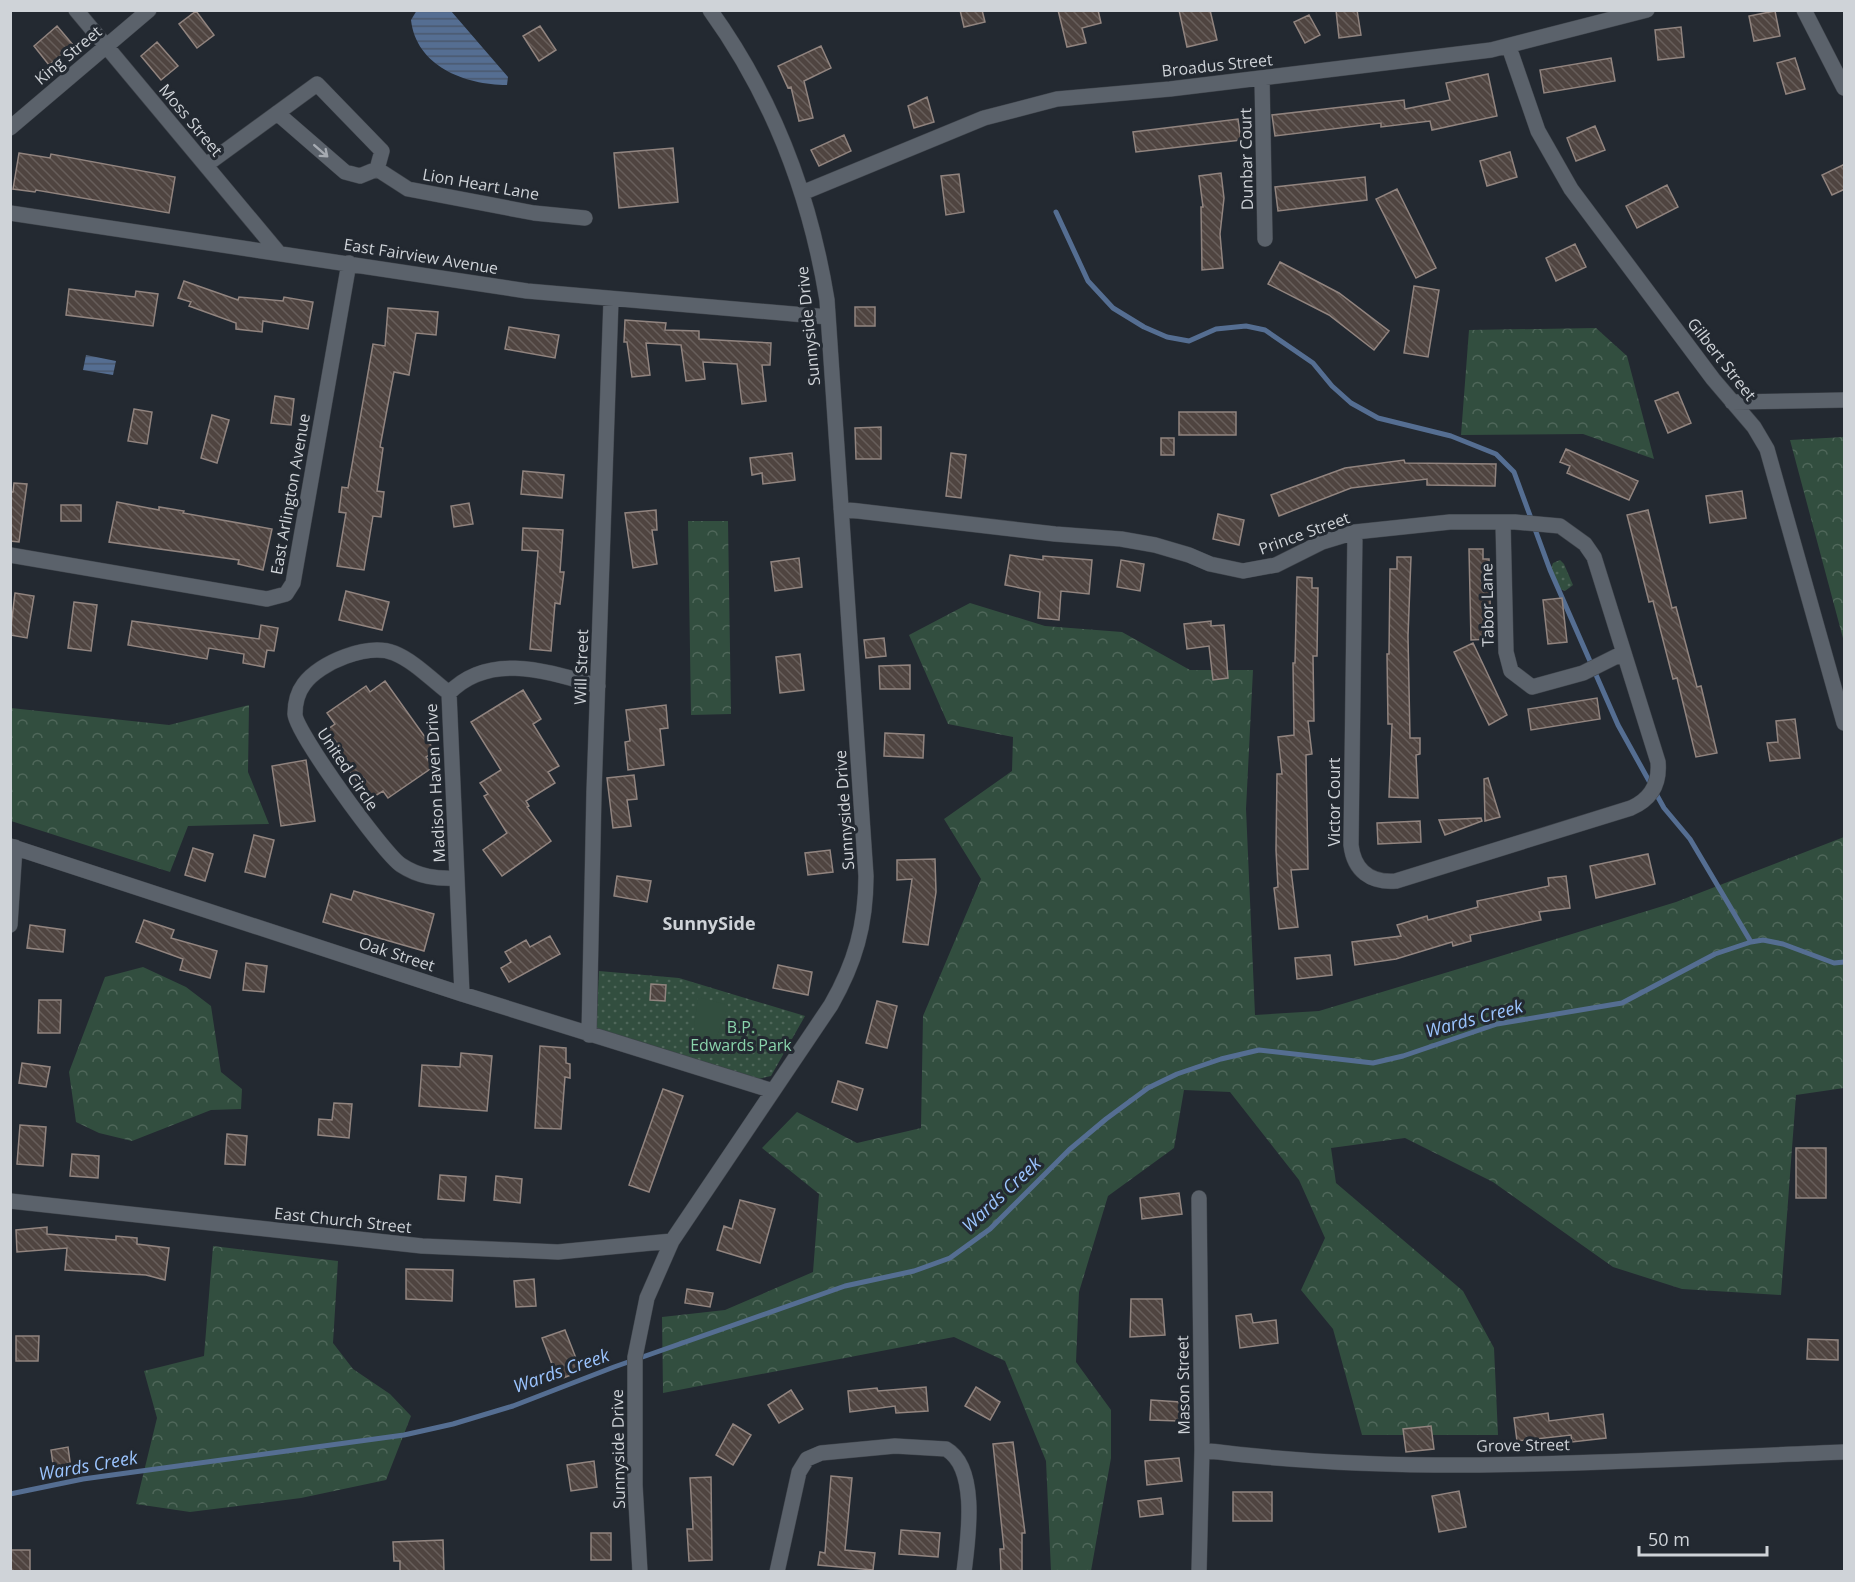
<svg xmlns="http://www.w3.org/2000/svg" width="1855" height="1582" font-family="'Open Sans',sans-serif">
<defs>
<pattern id="forest-crowns" width="20" height="18" patternUnits="userSpaceOnUse" patternTransform="scale(1.5)"><rect width="20" height="18" fill="#324e3f"/><path d="M2 6a3 3 0 1 1 6 0M12 15a3 3 0 1 1 6 0" fill="none" stroke="#4f675a"/></pattern>
<pattern id="park-dots" width="8" height="8" patternUnits="userSpaceOnUse" patternTransform="scale(1.5)"><rect width="8" height="8" fill="#324e3f"/><path d="M2 2h.1M6 6h.1" fill="none" stroke="#4f675a" stroke-width="1.8" stroke-linecap="round"/></pattern>
<pattern id="water-rules" width="6" height="5" patternUnits="userSpaceOnUse" patternTransform="scale(1.5)"><rect width="6" height="5" fill="#556e92"/><path d="M0 2.5h6" fill="none" stroke="#4b596e"/></pattern>
<pattern id="building-back-hatch" width="6" height="6" patternUnits="userSpaceOnUse" patternTransform="scale(1.5)"><rect width="6" height="6" fill="#4f4440"/><path d="M-1 5l2 2M0 0l6 6M5-1l2 2" fill="none" stroke="#675e5b"/></pattern>
</defs>
<rect width="100%" height="100%" fill="#232931"/>
<path fill="url(#forest-crowns)" d="M1596,328L1627,356L1654,459L1583,434L1461,435L1469,330Z
M1844,437V642L1790,440Z
M688,521H728L731,714L691,715Z
M970,603L1045,626L1122,632L1190,670H1253L1246,809L1255,1015L1319,1011L1478,963L1676,902L1844,837V1088L1796,1095L1781,1295L1682,1289L1613,1267L1493,1182L1405,1138L1331,1148L1336,1183L1463,1291L1494,1348L1498,1435H1362L1333,1329L1301,1290L1325,1238L1299,1180L1230,1092L1184,1090L1174,1148L1108,1196L1079,1292L1076,1362L1111,1410V1458L1091,1571H1051L1046,1461L1005,1361L954,1337L663,1393L662,1317L725,1310L813,1272L819,1194L762,1148L797,1112L857,1143L921,1128L923,1016L981,879L944,819L1012,771L1013,737L948,724L909,635Z
M249,705L248,772L269,824L188,826L170,872L11,821V708L169,725Z
M143,967L186,987L211,1006L221,1072L242,1089L241,1109L211,1110L132,1141L99,1133L76,1122L69,1072L105,977Z
M213,1246L338,1261L333,1343L353,1369L390,1394L411,1416L386,1480L301,1498L190,1512L136,1504L157,1418L144,1371L204,1356Z"/>
<path fill="url(#park-dots)" d="M1560,560L1564,564L1573,585L1565,591L1560,589L1551,568L1553,563Z
M599,971L679,978L805,1016L771,1076L754,1080L596,1030Z"/>
<path fill="#324e3f" d="M698,997L728,1005L714,1045L693,1034Z"/>
<path fill="url(#water-rules)" d="M417,10L451,11L508,77L507,85C465,85 416,66 411,20Z
M86,355L116,361L113,375L83,370Z"/>
<g fill="none" stroke-linecap="round" stroke-linejoin="round">
<path stroke="#556e92" stroke-width="5" d="M1056,212L1088,281L1113,308L1144,327L1167,337L1189,341L1216,329L1246,326L1265,330L1313,363L1332,386L1351,403L1378,418L1451,436L1496,454L1514,472L1550,570L1618,725L1664,808L1690,839L1751,942
M10,1494L83,1479L404,1435L453,1424L513,1406L614,1367L845,1286L914,1271L950,1258L990,1229L1069,1150L1106,1119L1148,1088L1177,1074L1221,1059L1259,1050L1373,1063L1403,1056L1497,1024L1622,1003L1715,954L1751,942L1763,940L1783,944L1834,963L1844,962"/>
</g>
<path fill="url(#building-back-hatch)" stroke="#91847f" stroke-width="1.5" d="M960,10H982L985,22L964,27Z
M1058,10H1098L1101,23L1082,28L1086,43L1067,47Z
M1179,10H1210L1217,40L1187,47Z
M1336,10H1357L1361,35L1339,38Z
M196,11L214,35L197,48L179,24Z
M1775,11L1780,36L1754,41L1749,16Z
M1309,15L1320,35L1305,43L1294,22Z
M57,26L73,45L49,65L34,46Z
M540,26L556,50L539,61L523,36Z
M1681,27L1684,57L1658,60L1655,30Z
M157,42L178,66L161,80L141,56Z
M821,46L831,68L804,81L813,118L799,121L791,87L788,88L778,66Z
M1611,58L1615,81L1544,93L1540,70Z
M1795,58L1805,89L1786,94L1777,63Z
M1488,74L1497,116L1432,130L1430,121L1381,127V123L1275,136L1272,115L1404,100L1405,109L1450,100L1446,83Z
M927,97L934,122L914,128L908,106Z
M1238,119L1241,140L1136,152L1133,132Z
M1595,126L1605,150L1576,161L1567,138Z
M844,135L851,151L819,166L811,150Z
M673,148L678,202L619,208L614,153Z
M1510,152L1517,177L1487,186L1480,161Z
M19,153L50,158L51,154L175,177L169,213L36,190L35,192L13,189Z
M1845,164V189L1832,195L1822,175Z
M1221,173L1224,198L1220,234L1223,268L1202,270L1201,207H1203L1199,176Z
M959,174L964,212L946,215L941,176Z
M1365,177L1367,200L1278,211L1275,187Z
M1667,185L1678,207L1637,228L1626,206Z
M1397,189L1436,268L1416,278L1376,199Z
M1575,244L1586,267L1556,281L1546,258Z
M1280,262L1339,293L1389,331L1374,350L1329,315L1268,284Z
M184,281L238,300L239,297L283,301L284,297L313,302L308,329L263,321L262,332L236,329V323L189,306L191,302L178,298Z
M1414,286L1439,290L1428,357L1404,353Z
M69,289L135,297L136,291L158,294L153,326L66,315Z
M855,307H875V326H855Z
M388,308L438,312L436,335L416,333L409,375L394,372L380,447L383,448L377,491L384,492L381,517L373,516L364,570L337,566L346,513L339,512L342,487L348,488L373,344L385,346Z
M625,320L666,323L665,330L699,331V339L771,343L770,365H762L766,401L742,404L737,364L703,362L705,379L686,381L681,345L646,343L650,375L632,377L627,342H624Z
M509,327L559,335L555,358L505,349Z
M1678,392L1691,423L1668,433L1655,401Z
M275,396L294,399L291,425L271,423Z
M134,409L152,412L147,444L128,441Z
M1179,412H1236V435H1179Z
M212,415L229,420L217,463L201,458Z
M881,427V459H856L855,428Z
M1161,438H1174V455H1161Z
M1566,449L1638,481L1629,500L1567,473L1570,466L1560,462Z
M792,453L795,480L763,484L762,473L752,475L750,458Z
M951,453L966,455L961,498L946,496Z
M1404,460L1405,463L1496,464L1495,486L1427,485V479L1351,488L1279,516L1271,495L1345,468Z
M523,471L564,475L562,498L521,494Z
M14,483L27,484L19,542L10,541V492H13Z
M1742,491L1746,518L1710,523L1706,496Z
M117,502L159,510V507L184,511L183,513L272,529L263,570L238,564L239,560L109,542Z
M469,503L473,524L454,527L451,506Z
M61,505H81V521H61Z
M656,510L657,530H652L657,564L633,568L625,513Z
M1648,510L1672,608L1676,607L1697,687L1701,686L1717,753L1696,757L1677,678L1673,679L1653,601L1649,602L1627,515Z
M1218,514L1244,520L1239,545L1213,539Z
M523,528L563,530L560,572H564L560,604L555,603L551,651L530,649L538,551L522,550Z
M1469,549H1483V559H1489L1491,639L1471,640Z
M1010,555L1043,560V556L1092,560L1089,594L1061,591L1059,620L1038,618L1040,592L1005,585Z
M1397,557H1411L1408,636L1410,738H1420V754L1416,755L1418,798L1389,797L1392,724H1388L1387,654H1389L1390,569H1397Z
M799,558L802,587L775,591L771,562Z
M1121,560L1144,564L1140,591L1117,587Z
M1297,577L1312,578V588H1318L1317,656H1313L1314,721H1308L1312,754L1306,755L1308,869L1291,870L1298,927L1279,929L1274,888L1278,887L1276,850L1277,774H1282L1278,737L1294,735L1293,663H1295Z
M346,591L389,602L382,630L339,620Z
M15,593L34,596L27,638L10,635Z
M1562,598L1567,642L1548,644L1543,600Z
M74,602L97,605L91,651L68,648Z
M132,621L259,639L261,625L278,628L274,651L267,650L264,667L243,663L244,654L209,648L207,659L128,645Z
M1211,621V626L1224,625L1228,678L1213,680L1209,646L1187,649L1184,624Z
M884,638L886,656L866,658L864,640Z
M1473,643L1507,715L1489,725L1454,652Z
M800,654L804,690L780,693L776,657Z
M910,665V689H880L879,666Z
M385,681L435,751L426,757L433,767L388,798L383,791L370,799L322,733L335,724L327,713L366,686L370,692Z
M523,690L541,719L533,724L559,766L548,772L555,783L526,801L529,806L527,807L551,841L502,876L483,850L507,833L484,796L488,794L480,783L501,770L471,722Z
M1597,698L1600,719L1531,730L1528,709Z
M666,705L668,728L660,729L664,765L628,770L625,742L630,741L626,710Z
M1795,719L1800,758L1770,761L1767,743L1778,742L1776,721Z
M885,733L924,735L923,758L884,756Z
M306,760L315,821L281,826L272,766Z
M634,775L637,799L627,800L631,826L613,828L607,778Z
M1488,778L1500,817L1485,821L1484,779Z
M1481,818L1482,821L1445,835L1439,820Z
M1420,821L1421,842L1378,844L1377,823Z
M254,835L274,840L265,877L245,872Z
M193,848L213,854L205,881L185,875Z
M830,850L833,872L808,875L805,853Z
M1648,854L1655,884L1596,898L1590,866Z
M935,859L936,892L928,945L903,942L912,879L897,880V860Z
M617,876L651,881L647,902L614,896Z
M1566,876L1570,908L1539,912L1541,920L1470,935L1471,941L1453,946L1452,942L1396,959L1355,965L1352,942L1401,936L1397,925L1427,916L1428,920L1478,907L1477,901L1549,886L1548,878Z
M354,891L434,914L424,951L323,922L331,894L351,900Z
M144,920L174,930L171,938L217,951L210,978L180,970L183,959L136,942Z
M30,925L65,930L63,952L27,948Z
M550,936L560,954L509,982L501,968L511,962L505,952L526,940L530,947Z
M1330,955L1332,975L1297,979L1295,958Z
M246,963L267,966L264,992L243,990Z
M778,965L812,972L808,995L773,988Z
M651,984L666,985L665,1001L650,1000Z
M39,1000H61L60,1033H38Z
M877,1001L897,1006L887,1048L866,1043Z
M540,1046L566,1048V1063L570,1064V1078L565,1077L561,1129L535,1128Z
M461,1053L492,1056L487,1111L419,1106L422,1065L460,1067Z
M22,1063L50,1067L46,1087L19,1083Z
M838,1081L863,1089L857,1110L832,1102Z
M663,1089L683,1096L649,1192L629,1185Z
M334,1103L352,1104L349,1138L318,1135L319,1119L332,1120Z
M20,1125L46,1127L43,1166L17,1164Z
M227,1134L247,1136L245,1165L225,1164Z
M1796,1148H1826V1198H1796Z
M72,1154L99,1156L98,1178L70,1176Z
M440,1175L466,1177L464,1201L438,1199Z
M496,1176L522,1179L520,1203L494,1200Z
M1179,1193L1182,1214L1142,1219L1140,1198Z
M740,1200L775,1209L760,1263L717,1250L724,1226L732,1229Z
M47,1227V1234L116,1240V1236L137,1238V1244L169,1248L165,1280L146,1275L65,1270L67,1248L17,1252L16,1230Z
M406,1269L453,1270L452,1301L406,1299Z
M534,1279L536,1306L516,1307L514,1281Z
M687,1289L713,1293L710,1307L685,1303Z
M1131,1299H1162L1165,1335L1130,1337Z
M1251,1314L1253,1323L1276,1320L1278,1343L1240,1348L1236,1316Z
M565,1330L581,1371L558,1380L542,1338Z
M16,1336H39L38,1361H16Z
M1808,1339L1838,1340V1360L1807,1359Z
M926,1387L928,1411L896,1413L895,1406L850,1412L848,1391L877,1388L878,1391Z
M976,1387L1000,1402L990,1420L965,1406Z
M791,1390L803,1409L779,1423L768,1405Z
M1151,1400L1180,1402L1179,1421L1150,1420Z
M1548,1413L1549,1421L1603,1414L1606,1438L1572,1442L1571,1435L1517,1441L1514,1418Z
M733,1424L751,1435L733,1465L716,1455Z
M1431,1426L1434,1449L1406,1452L1403,1429Z
M1013,1442L1025,1533H1022V1572H1001L1000,1549H1004L993,1444Z
M68,1447L71,1469L54,1471L51,1450Z
M1179,1458L1182,1481L1147,1485L1145,1461Z
M594,1461L597,1487L571,1491L567,1465Z
M831,1476L852,1478L845,1550L875,1553L873,1570L818,1565L820,1552L825,1553Z
M711,1477L712,1560L689,1561L687,1529H693L690,1478Z
M1459,1491L1466,1527L1439,1532L1432,1496Z
M1233,1492H1272V1521H1233Z
M1161,1498L1163,1514L1140,1517L1138,1501Z
M901,1530L940,1533L938,1557L899,1554Z
M591,1533H611V1560H591Z
M443,1540L444,1572H400V1561H394L393,1542Z
M10,1550H30V1572H10Z"/>
<g fill="none" stroke-linecap="round" stroke-linejoin="round">
<defs>
<path id="street" d="M76,10L278,252
M1804,10L1844,88
M1509,47L1538,131L1571,189L1713,379L1754,427L1767,449L1844,723
M1262,78L1265,239
M10,128L149,10
M206,165L317,84L382,151L377,169L360,176L345,172L277,113
M377,169L408,189L534,213L585,218
M802,193L984,118L1057,99L1170,89L1491,50L1647,10
M10,213L527,291L828,317
M1732,402L1844,400
M841,509L1055,534L1121,539L1155,545L1189,555L1210,564L1243,571L1276,565L1322,542L1355,532L1450,522H1515L1560,526L1585,544L1594,557L1658,762C1660,784 1651,799 1631,808L1396,881C1371,883 1354,871 1351,845L1355,532
M1503,522L1506,652L1511,671L1532,687L1583,673L1623,653
M10,555L267,599L286,594L293,583L349,263
M449,693C432,680 414,661 394,653C368,643 320,662 304,684C298,692 295,704 295,714C295,731 383,853 401,865C419,877 437,879 457,878
M10,846L462,994L773,1091
M10,925L15,847
M462,994L449,693C490,651 549,672 598,686
M589,1035L594,792L611,300
M1199,1198L1202,1450L1199,1572
M10,1201L422,1246L558,1252L672,1241
M1202,1450C1414,1478 1631,1460 1844,1452
M640,1572L635,1485V1357L647,1298L672,1241L831,1005C855,963 866,925 866,876L827,300C810,196 772,96 710,10
M777,1572L799,1472L807,1459L821,1453L895,1446L946,1449C979,1468 968,1539 964,1572"/>
</defs>
<use href="#street" stroke="#3f444b" stroke-width="16"/>
<use href="#street" stroke="#5b626b" stroke-width="15"/>
</g>
<defs><path id="oneway-shaft" d="M-6 0H5M1.5-3L5.5 0L1.5 3" fill="none" stroke-width="1.6" stroke-linecap="round" stroke-linejoin="round" transform="scale(1.5)"/></defs>
<use stroke="#a6abb2" href="#oneway-shaft" transform="translate(321 151) rotate(41)"/>
<g text-anchor="middle" dominant-baseline="central" stroke-width="6" stroke-linejoin="round" paint-order="stroke">
<g font-size="16" fill="#cfd3d8" stroke="#232931">
<text transform="translate(68 55) rotate(-40)">King Street</text>
<text transform="translate(1217 65) rotate(-6)">Broadus Street</text>
<text transform="translate(191 120) rotate(50)">Moss Street</text>
<text transform="translate(1246 159) rotate(-91)">Dunbar Court</text>
<text transform="translate(481 184) rotate(10)">Lion Heart Lane</text>
<text transform="translate(421 256) rotate(9)">East Fairview Avenue</text>
<text transform="translate(808 326) rotate(-96)">Sunnyside Drive</text>
<text transform="translate(1722 359) rotate(52)">Gilbert Street</text>
<text transform="translate(290 494) rotate(-80)">East Arlington Avenue</text>
<text transform="translate(1304 533) rotate(-20)">Prince Street</text>
<text transform="translate(1487 605) rotate(-91)">Tabor Lane</text>
<text transform="translate(581 667) rotate(-88)">Will Street</text>
<text transform="translate(348 769) rotate(56)">United Circle</text>
<text transform="translate(435 783) rotate(-93)">Madison Haven Drive</text>
<text transform="translate(1334 802) rotate(-90)">Victor Court</text>
<text transform="translate(844 810) rotate(-94)">Sunnyside Drive</text>
<text transform="translate(397 954) rotate(18)">Oak Street</text>
<text transform="translate(343 1220) rotate(6)">East Church Street</text>
<text transform="translate(1183 1385) rotate(-91)">Mason Street</text>
<text transform="translate(1523 1445) rotate(-1)">Grove Street</text>
<text transform="translate(618 1449) rotate(-91)">Sunnyside Drive</text>
</g>
<g font-size="16" fill="#8ad4ac" stroke="#232931">
<text x="741" y="1027">B.P.<tspan x="741" dy="18">Edwards Park</tspan></text>
</g>
<g font-size="18" font-weight="bold" fill="#cfd3d8" stroke="#232931">
<text x="709" y="923">SunnySide</text>
</g>
<g font-size="18" font-style="italic" fill="#9bc4fe" stroke="#232931">
<text transform="translate(1474 1018) rotate(-15)">Wards Creek</text>
<text transform="translate(1001 1194) rotate(-43)">Wards Creek</text>
<text transform="translate(561 1370) rotate(-19)">Wards Creek</text>
<text transform="translate(88 1465) rotate(-10)">Wards Creek</text>
</g>
</g>
<rect width="1855" height="1582" fill="none" stroke="#cfd3d8" stroke-width="24"/>
<path d="M1639 1546v9h128v-9" fill="none" stroke="#cfd3d8" stroke-width="3"/>
<text x="1648" y="1546" font-size="18" fill="#cfd3d8" stroke="#232931" stroke-width="4.5" paint-order="stroke">50 m</text>
</svg>
